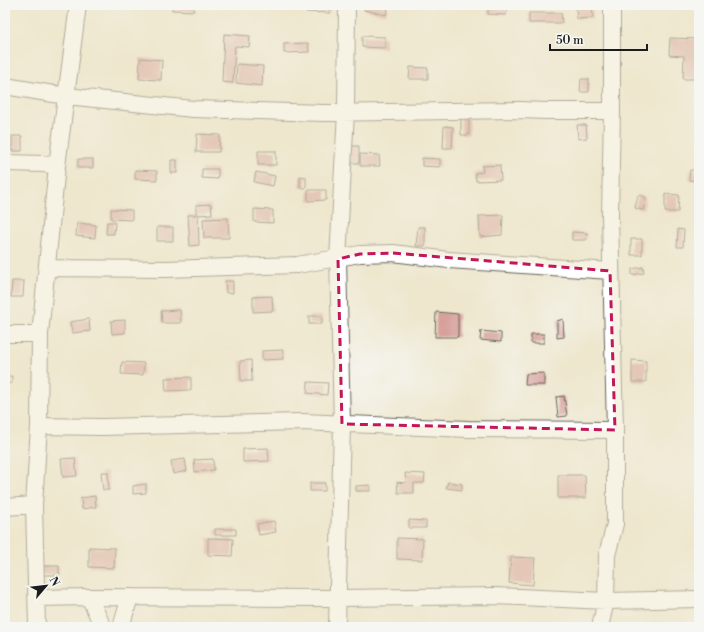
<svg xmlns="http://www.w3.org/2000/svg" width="704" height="632" font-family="'Libre Bodoni',serif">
<rect width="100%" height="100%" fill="#f6f6f2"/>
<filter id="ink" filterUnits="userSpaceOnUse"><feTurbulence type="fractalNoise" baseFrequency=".025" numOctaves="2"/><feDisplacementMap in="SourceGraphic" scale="8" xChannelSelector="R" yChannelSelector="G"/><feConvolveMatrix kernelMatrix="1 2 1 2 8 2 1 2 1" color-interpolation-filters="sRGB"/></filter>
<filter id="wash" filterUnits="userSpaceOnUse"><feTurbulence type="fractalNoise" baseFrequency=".012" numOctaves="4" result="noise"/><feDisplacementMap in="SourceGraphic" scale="16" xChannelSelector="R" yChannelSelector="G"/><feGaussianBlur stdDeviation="0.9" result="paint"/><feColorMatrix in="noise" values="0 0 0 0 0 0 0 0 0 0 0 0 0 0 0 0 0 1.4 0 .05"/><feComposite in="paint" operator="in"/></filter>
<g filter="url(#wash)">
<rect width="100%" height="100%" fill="#eee7ce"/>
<g id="blocks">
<path fill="#d7a09b" d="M172,5H194V11L172,10Z
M306,5H330V13L306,12Z
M365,5H377L388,7L386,15L364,10Z
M488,5H507L506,15L488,14Z
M592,5L593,18L577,19L576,6Z
M529,13H561L562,23H529Z
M224,34L250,36L249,47L235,46L233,83L222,82Z
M362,36L385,37V48L362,47Z
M670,38L699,39V79H683L684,56L669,55Z
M308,43L309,52L284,53V44Z
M140,58L162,60L161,80L139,79Z
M237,64L263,66L262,86L236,83Z
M410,67L428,68V79H409Z
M581,79H589V92H580Z
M461,116H469V135H461Z
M577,125H586L587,138L578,139Z
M444,126L453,127L452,148H443Z
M197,134L220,135L219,152H196Z
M12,136H22V151H12Z
M349,146H359V163H349Z
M258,151H276V165H258Z
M360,154L379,155L380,166H360Z
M422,158L440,159V167L422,166Z
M78,159H93V168H78Z
M171,160H177V173H171Z
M500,165L501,180L476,181L475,173L483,172L482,166Z
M202,169H218V179L202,178Z
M135,170L157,171V180L135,179Z
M690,170H699V181L689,180Z
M256,172L275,176L273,186L254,182Z
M300,176L306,177V188H300Z
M308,190H326V200L308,201Z
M665,194L679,195L678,212H665Z
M638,195L646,197L643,210L635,208Z
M211,204L212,214L198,215L199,245L190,246L188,215H196V205Z
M111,209L132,210V220L111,219Z
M254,209L273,210V223L254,222Z
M503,215L502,235L480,237L479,216Z
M228,218L229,238H204L203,219Z
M107,222H115L114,234H106Z
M77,223L96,225L95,238L76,236Z
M157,227H173V241H157Z
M418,227H425V246H416Z
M678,229L684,230L683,247H677Z
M572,232L587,233L586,240H572Z
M631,239H642V255H631Z
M643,267L644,273L632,275V269Z
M12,281H24L23,297H11Z
M225,281H233V293H226Z
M272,296L273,311L253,312V297Z
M180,310L181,323H162L161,311Z
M436,312L458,314V337H435Z
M309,316H322V324H309Z
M89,319L90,331L72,333L70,322Z
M563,319L564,337L557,338V321Z
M125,320V333L112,334L111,321Z
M481,331L501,333V342L480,340Z
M531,334H544V343H531Z
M283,350V359L262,360V351Z
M251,360L252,381H241L240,361Z
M632,360L646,361V382H632Z
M122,362L144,363L143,375L121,374Z
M544,373V385H525L526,374Z
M12,376V383L5,384V377Z
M191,377V390L166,391L165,378Z
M308,382L328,383L327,395L307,393Z
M564,396L567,416L558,417L556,397Z
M268,448L269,461L243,462V449Z
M75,458L77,476L63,477L61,459Z
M185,459L187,471L173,474L171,461Z
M213,459L214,470L195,472L194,460Z
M101,472H108L109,490H103Z
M405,473L425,474L424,483H414V493H398L397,482L406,483Z
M558,475H585L586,498H558Z
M448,482L462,484V490L446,488Z
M310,483H325V491H310Z
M146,484V493L133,494V486Z
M370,485V491H356V486Z
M95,496L96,507L82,509L81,498Z
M409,520L426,521V528H409Z
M274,521L276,532L259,535L257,524Z
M215,529H236V535H215Z
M208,538L233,539L232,556L208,555Z
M397,538L423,539L422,560L397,559Z
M89,547L115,548L114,568L89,567Z
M511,557L535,558L533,585L509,583Z
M39,566H59V575H39Z
M377,624L391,625V627H376Z"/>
</g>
</g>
<g filter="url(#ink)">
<use href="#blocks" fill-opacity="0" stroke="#66635a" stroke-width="1"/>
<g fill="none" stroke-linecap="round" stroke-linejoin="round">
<defs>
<path id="minor" d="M5,86L66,96L193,109L324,113L520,110L547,111H612
M5,163L44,164L57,166
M47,268L165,269L297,265L360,254L393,253L449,260L610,271
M5,334H40
M39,426L102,427L302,422L468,429L615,430
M5,507L34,505
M89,597L103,627
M37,598L89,597L338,598L495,596L606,601L699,599
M37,627L34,505L39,426L40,334L57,166L78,5
M121,627L130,597
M337,627L342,424L338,259L346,112L347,5
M600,627L606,601L607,555L615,524V430L610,216L612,111V5"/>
</defs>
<use href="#minor" stroke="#66635a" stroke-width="18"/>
<use href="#minor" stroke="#fff" stroke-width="16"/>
</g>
</g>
<path d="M0 0H704V632H0ZM393,253L610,271L615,430L342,424L338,259L360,254Z" fill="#eee7ce" fill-opacity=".55" fill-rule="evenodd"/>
<path fill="none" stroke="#c2185b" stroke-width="3" stroke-dasharray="8 5" stroke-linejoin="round" d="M393,253L610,271L615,430L342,424L338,259L360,254Z"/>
<rect width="704" height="632" fill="none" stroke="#f6f6f2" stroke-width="20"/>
<g transform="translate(46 586) rotate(62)" stroke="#f6f6f2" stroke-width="3" paint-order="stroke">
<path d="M0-3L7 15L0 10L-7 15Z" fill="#1c1c1c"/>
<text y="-6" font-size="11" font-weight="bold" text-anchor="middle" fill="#1c1c1c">N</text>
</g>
<path d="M550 44v6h97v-6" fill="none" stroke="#1c1c1c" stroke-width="2"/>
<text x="556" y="44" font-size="12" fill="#1c1c1c" stroke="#f6f6f2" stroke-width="3" paint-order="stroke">50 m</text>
</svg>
